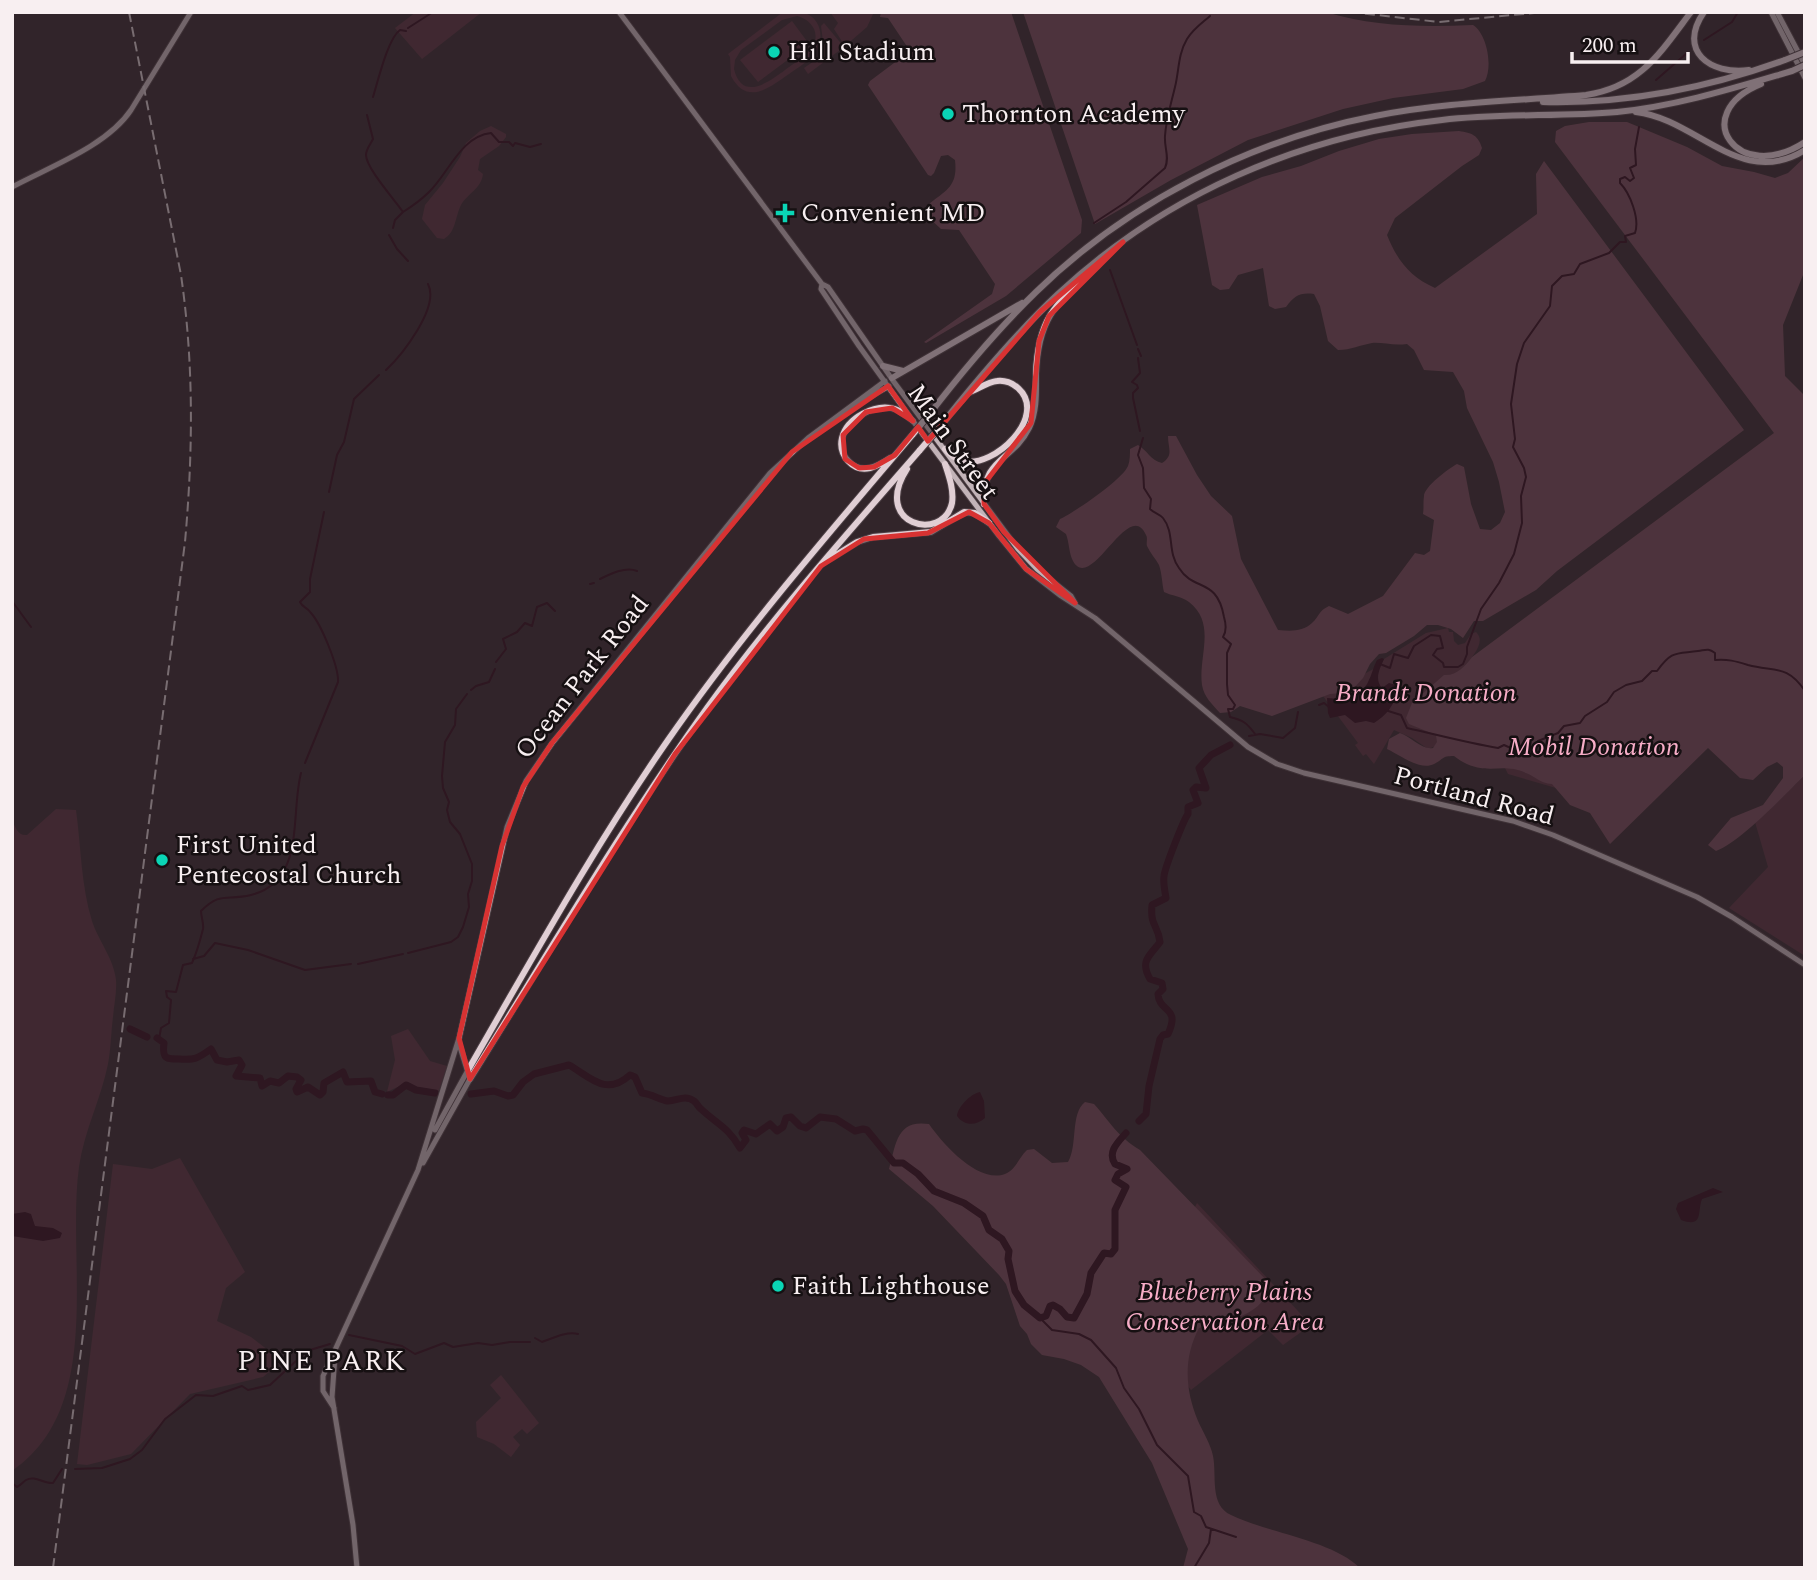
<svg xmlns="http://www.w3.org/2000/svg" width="1817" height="1580" font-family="Spectral,serif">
<rect width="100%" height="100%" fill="#32252a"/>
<path fill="#522e3b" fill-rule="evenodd" d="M416,12H482L422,59L395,28Z
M783,12C790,12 799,11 805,13C822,19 825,41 814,54C808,62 797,68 789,74C769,88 747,106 731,76L730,57L728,54ZM797,16C804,18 810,21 814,29C822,49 798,60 785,70C769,82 742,102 734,69L735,60L741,50L782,20Z
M830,12H874L867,27L845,46L834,29L838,23Z
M792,21L809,44L758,82L740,60Z
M824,23L844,47L808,74L804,68L817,59L824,49L821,26Z
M491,126L506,134V137L499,146L480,159L478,170L483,174C481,189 468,193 461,205C455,217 456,232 444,239L437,238L422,219L425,205L443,183L460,157L466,143L480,131Z
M1448,628L1449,632H1453L1454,641L1458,645L1465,643L1471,634L1476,632C1487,642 1471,658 1464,667L1597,702L1563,790L1508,774L1505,768L1436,746L1428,749L1412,738L1394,730L1374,764L1366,754L1363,756L1355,745L1358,743L1323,696L1381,665L1384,659L1426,633Z
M1805,775V956L1729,908L1768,867L1755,822Z
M56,809L76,810C81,846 81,886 92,921C98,940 114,959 116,980C117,992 114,1005 113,1017C111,1032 111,1049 108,1064C101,1099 84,1131 79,1167C66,1261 106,1407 12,1471V819C15,827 18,836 27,835Z
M408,1029L430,1061L447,1066L439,1091L417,1087L408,1082L387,1092L395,1060L391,1036Z
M180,1158L245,1272L226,1288L217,1321L251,1337L282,1361L263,1377L190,1394L131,1454L87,1465L77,1464L113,1164L152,1169Z
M1197,1203L1311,1325L1283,1345L1268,1330L1191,1390L1137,1322Z
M501,1375L539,1423L527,1434L522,1429L513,1437L520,1445L511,1457L494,1444L477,1437L476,1422L501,1398L490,1385Z"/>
<path fill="#704655" d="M881,12H1011L1082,220L1081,233L1006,296L926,343L924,342L992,294L995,284L959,230L941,229L927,216L929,204C947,190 958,186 955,160L948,155L941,156L934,173L931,176L928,175L868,85L870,81L910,51L888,18L880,17Z
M1023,12H1326C1373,27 1424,27 1473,25C1487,34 1493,66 1485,81L1463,89L1393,98L1343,109L1248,140L1171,180L1095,224Z
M1589,122H1627L1687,147L1722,166L1754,172L1775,178L1788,173L1805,157V270L1783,325L1785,376L1805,396V775C1783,796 1742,841 1716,851L1708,845L1731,818L1763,805L1783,778V767L1777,762L1767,767L1753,780L1740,778L1708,748L1610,844L1590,813L1570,805L1552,784C1540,783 1536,777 1526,773C1500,761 1484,779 1454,756C1441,756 1444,759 1434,764C1420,771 1400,755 1387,749L1389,739L1400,733C1412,737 1421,750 1433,748L1437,742L1436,735L1409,724L1406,718L1412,703L1444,675C1457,676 1465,666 1472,657L1774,433L1555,142L1556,131L1565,126Z
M1459,131C1472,133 1478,135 1482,148L1479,155L1462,166L1395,218L1387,235C1397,260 1410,277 1435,288L1537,214L1536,174L1544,161L1744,430L1557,571L1536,590L1483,621H1474L1463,638L1451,629L1438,625H1427L1414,636L1386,653L1379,654L1370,664L1363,678L1353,689L1341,693L1330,694L1272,716L1240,706L1231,712L1220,713C1212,704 1204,697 1202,685C1198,656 1217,624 1189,602C1181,596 1172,596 1164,592C1162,584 1162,573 1159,565C1156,559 1150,553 1147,546C1146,543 1148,538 1146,535C1129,496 1091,594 1073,561C1069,554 1069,541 1066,534L1056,527L1060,519C1075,512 1122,480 1128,466C1130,461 1130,454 1130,449L1138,445C1147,450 1151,461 1162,463C1174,455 1168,449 1168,436H1176L1197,475L1211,496L1232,516L1241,559L1278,630C1290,631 1303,632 1312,623C1320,616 1318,611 1329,606L1348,614L1383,596L1415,553L1424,555L1430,551L1434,520L1423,514C1424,508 1423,502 1424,496C1424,487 1448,469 1457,464L1464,467L1471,504L1480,529L1491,530L1500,523L1505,512L1499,482L1493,462L1467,408L1464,391L1453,372L1424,370L1414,350L1407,344C1393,346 1382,342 1372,343C1360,345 1351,350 1338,350L1328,341L1320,306L1314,294C1300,292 1294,296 1286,307L1275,309L1269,306L1263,268L1238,275L1229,289L1220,290L1212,285L1197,205L1262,177L1301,166L1339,151L1379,139L1412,134Z
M1085,1102L1094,1104C1110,1122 1118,1137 1140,1150L1269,1283C1267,1288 1266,1295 1263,1300C1251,1318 1218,1323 1199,1328C1183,1358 1185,1390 1198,1421C1203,1432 1211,1445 1213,1456C1217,1475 1209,1505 1231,1515C1268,1533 1332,1540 1360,1568H1183L1188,1549L1152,1463L1099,1377L1081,1365L1064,1359L1042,1355L1031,1344L1027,1334L1020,1326L1006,1284L999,1275L933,1206L889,1169C896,1145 896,1119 929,1124C942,1143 978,1184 1005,1174C1016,1170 1019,1157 1027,1150L1034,1149L1052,1163L1068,1162C1078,1145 1070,1114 1085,1102Z"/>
<path fill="#2b0717" d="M1382,658L1384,659C1380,668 1374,679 1382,688L1389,683L1396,685C1398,702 1387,715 1374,723L1366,721L1355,723L1345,715L1330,718L1328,713L1327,698C1340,700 1362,696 1368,682C1372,675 1373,667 1377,660Z
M980,1092L984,1101L985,1118C976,1126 964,1126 957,1116C958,1107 970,1094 980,1092Z
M1713,1188L1723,1192L1702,1199C1697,1212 1704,1228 1681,1220L1676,1209L1678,1203Z
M25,1212L31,1214L35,1226L53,1228L62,1233L60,1238L43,1241L12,1236V1214Z"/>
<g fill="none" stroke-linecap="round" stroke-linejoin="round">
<path stroke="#2b0717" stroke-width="2" d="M408,28L433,12
M1704,40L1732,22L1738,12
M1656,80L1687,53
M373,97C378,81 388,38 400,30L406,31
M367,115L373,139C370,145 366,149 366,155C366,168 395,200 403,212L395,220L393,228
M403,212C411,207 422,199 429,192C448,174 461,136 491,133L499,142H509L513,146L515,143L530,147L541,144
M1094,223L1126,202L1165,168C1170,157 1164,148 1165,136C1166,119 1171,104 1175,87C1179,71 1178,54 1187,39C1193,29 1202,23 1210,16
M389,235L397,249L408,261
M1110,270L1137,345
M1138,349L1141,356
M1138,358L1140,373L1132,382L1137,385L1138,388L1133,393V398L1140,431
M386,370C402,355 440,307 428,284
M1143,438L1138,455L1143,468L1144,488L1151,499L1150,509C1154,513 1160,514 1163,518C1175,533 1167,552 1179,568C1194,592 1217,577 1224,617C1226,624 1227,631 1223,637L1231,644L1227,653V684L1228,695L1235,705L1233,709H1228L1230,717C1243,720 1247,723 1255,734
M329,492L337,455L344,442L354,399L379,375
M600,579C610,574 626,566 637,571
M590,584L594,583
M12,601L31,627
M496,662L506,649L503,639L517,632L525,623L532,626L537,607L547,603L555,611
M1380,664L1390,668L1394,654L1408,658L1414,646L1431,635L1440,636L1443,648L1437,649L1433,655L1443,663L1444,667H1458L1463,664L1467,654V647L1481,609L1499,583L1514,554L1522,523L1521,496L1526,477L1524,468L1513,447L1515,439L1511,404L1517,364L1524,343L1550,306L1552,286L1562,276L1574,274L1580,264L1609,253L1620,242H1626L1625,236L1635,233C1640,219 1630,193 1620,183V179L1625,177L1630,181L1634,178L1630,168L1636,165L1635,149L1639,127
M471,690L476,686L489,682L495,669
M1319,705L1324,703L1329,707
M1385,710L1401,715L1407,728C1438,735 1468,743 1498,748L1504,745L1513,749L1534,747L1538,741L1558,733L1564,726L1580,723L1585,716L1607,702L1614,692L1626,685L1642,681L1652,671H1657C1672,650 1676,654 1698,651C1706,650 1708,648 1715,653V660C1728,659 1735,661 1748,665C1774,672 1787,664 1805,691
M1249,736L1260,734L1283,738L1295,728L1298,712
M305,763L338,682C339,667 321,624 311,613C307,607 303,608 300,602L310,592V579L324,512
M408,953L451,942L458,937L463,927L469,907L468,894L472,881V864L460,834L450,822L447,810L449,802L443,788L442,776L445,742L455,725L456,709L467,694
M193,959L204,956L215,943L248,950L305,970L351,964
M358,964L403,954
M159,1039L161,1028L169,1023L171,1000L167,997L166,991L176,992L183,965L192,963C197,952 200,941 203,929C204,923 201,917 201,911C221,891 226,901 251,895C306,881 290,815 301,773
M1040,1318L1052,1330L1079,1334L1091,1340L1116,1368L1124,1388L1139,1409L1157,1445L1188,1476L1194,1512L1201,1516L1206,1527L1236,1537
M349,1335L402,1346L415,1354L444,1343L453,1347L478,1343L492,1345L510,1342H530
M535,1338L542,1342C553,1338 567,1331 578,1334
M306,1354L310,1350L330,1344
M75,1469L102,1468L130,1459L142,1450L165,1419L196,1395L213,1396L242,1386L248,1390L270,1385L296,1361
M12,1483L17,1487C21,1485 23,1482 26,1480C35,1475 44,1484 53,1483L62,1469
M1194,1568L1209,1543L1211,1529"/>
<path stroke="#2b0717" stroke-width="7" d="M130,1029L147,1037
M157,1038L164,1043C162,1059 166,1059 179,1059C195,1060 197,1059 211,1049L217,1060L227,1062L239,1060L242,1065L236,1076L260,1078L262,1086L270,1081L279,1083L288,1076L297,1077L301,1080L296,1089L297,1092L308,1087L320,1095L323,1092L324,1083L343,1072L347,1082L371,1081L375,1092L382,1094
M471,1094L494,1091L508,1096L513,1095L523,1082L534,1074L569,1065C590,1077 606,1097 630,1075L635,1077L642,1093C652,1094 660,1100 668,1101C677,1101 685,1094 694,1101C697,1103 698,1107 701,1109C717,1124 728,1127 740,1148L746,1140L742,1133L744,1130L756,1134L770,1124L777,1131L783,1127L786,1118L791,1117L800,1126L806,1128L820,1117L836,1119L855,1131L863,1129L867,1130L894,1163H903L918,1174L934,1191L964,1203L983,1216L989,1230L1002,1239L1009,1251L1008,1259L1015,1291L1024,1305L1040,1318L1046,1316L1050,1306L1053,1305L1060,1309L1067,1317L1074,1318L1087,1294L1091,1273L1104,1253L1111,1254L1115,1249V1210L1126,1187L1115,1180L1118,1174L1127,1169L1115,1164C1107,1152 1118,1142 1126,1133
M388,1095H393L406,1085L416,1090L435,1093
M1139,1121L1146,1114L1149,1086L1160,1039L1163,1035L1168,1034C1181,1006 1159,1013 1158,994L1163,989L1162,983L1150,979C1139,960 1151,955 1160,942C1158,924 1150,927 1152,905L1166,898C1165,892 1163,883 1164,876C1165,867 1184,819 1188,814V807L1198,803L1193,790L1196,787L1206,788L1199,768L1211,755L1230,745"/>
<defs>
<path id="major" d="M619,12L822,284L828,287L894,382L1018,549L1037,569L1071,596L1075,603
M1771,12L1805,78
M1777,12L1805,65
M12,187C49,167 107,146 131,110L191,12
M822,284L821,289L859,346L913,421L999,536L1026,569L1061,596L1095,618L1248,747L1277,764L1304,773L1513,821L1553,835L1697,897L1732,917L1805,965
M858,403L889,386
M435,1130L468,1070
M423,1163L470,1079L459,1044
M335,1356L332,1397L353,1525L357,1568
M334,1408L323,1391V1376L418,1170L459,1038L507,827L526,781L552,743L770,473L808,438L885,381"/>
<path id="highway" d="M1704,12C1677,51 1710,75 1749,70
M1761,84C1687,114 1738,186 1805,142
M1543,102C1626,104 1708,88 1785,60
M1636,112C1697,119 1741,190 1805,150
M883,366L903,371
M892,378L1022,303
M928,416C961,373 997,330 1036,292C1127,203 1251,140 1375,116C1445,102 1515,101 1586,95C1640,87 1660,53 1691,12
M938,429C975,382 1014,335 1058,294C1164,195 1299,136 1442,120C1500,113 1559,117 1617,112C1677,106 1734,88 1792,71
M945,449C950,454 955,459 963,461C994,469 1049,416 1018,388C1012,383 1005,380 997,381C987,382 977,390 967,393
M890,458C884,462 878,466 870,468C853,472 838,455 842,438C847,418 875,403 895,409C902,411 908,417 913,421
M907,469C871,525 943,543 952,503C954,490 949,476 945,464
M984,504C982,457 1012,462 1029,428C1037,411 1036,392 1036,374C1038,316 1057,303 1098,265
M831,558L857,542L873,537L931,532L964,512L975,513L989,523
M468,1070C532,959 595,845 668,740C743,632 829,533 913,434
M470,1079C548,954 622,827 707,708C772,618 847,534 920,450"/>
</defs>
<use href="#major" stroke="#4e4146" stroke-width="7"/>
<use href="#highway" stroke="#4e4146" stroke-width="8"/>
<use href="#major" stroke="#c2b3b8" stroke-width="5"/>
<use href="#highway" stroke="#e0ced4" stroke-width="6"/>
<path stroke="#cec4c7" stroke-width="2" stroke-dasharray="10 5" stroke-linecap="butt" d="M1350,12L1439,22L1544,12
M53,1568L185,542C193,452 194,364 181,275L129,12"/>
<defs>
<path id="highway-bridge" d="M1785,60L1805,52
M1792,71L1805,65
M913,434L928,416
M920,450L938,429"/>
</defs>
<use href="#highway-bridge" stroke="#4e4146" stroke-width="8" stroke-linecap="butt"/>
<use href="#highway-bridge" stroke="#e0ced4" stroke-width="6"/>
</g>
<path d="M0 0H1817V1580H0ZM1123,242L1049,316L1039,341L1031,423L984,484V504L1004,532L1075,603L1026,569L989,523L969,512L928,533L864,539L821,566L675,754L470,1079L459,1038L502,846L523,787L552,743L792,452L888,386L913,421L892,408L866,412L843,435L845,459L859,468L874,467L895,455L918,427L928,441L1040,312Z" fill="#32252a" fill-opacity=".55" fill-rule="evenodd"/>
<path fill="none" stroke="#d83232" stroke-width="5" stroke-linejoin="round" d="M1123,242L1049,316L1039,341L1031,423L984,484V504L1004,532L1075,603L1026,569L989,523L969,512L928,533L864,539L821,566L675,754L470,1079L459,1038L502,846L523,787L552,743L792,452L888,386L913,421L892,408L866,412L843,435L845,459L859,468L874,467L895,455L918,427L928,441L1040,312Z"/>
<g fill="#0ad5b5" stroke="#161012" stroke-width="2.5">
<circle cx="774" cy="52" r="7"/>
<circle cx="948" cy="114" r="7"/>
<path d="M781.5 202.5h7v7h7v7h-7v7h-7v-7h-7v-7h7z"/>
<circle cx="162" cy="860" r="7"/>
<circle cx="778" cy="1286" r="7"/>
</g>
<g text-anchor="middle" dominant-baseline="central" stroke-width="5" stroke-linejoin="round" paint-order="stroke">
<g font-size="26" fill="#f8eff1" stroke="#161012" text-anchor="start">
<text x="788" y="52">Hill Stadium</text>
<text x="962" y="114">Thornton Academy</text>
<text x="801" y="213">Convenient MD</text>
<text x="176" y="845">First United<tspan x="176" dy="30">Pentecostal Church</tspan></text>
<text x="792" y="1286">Faith Lighthouse</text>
</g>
<g font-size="26" fill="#f8eff1" stroke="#161012">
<text transform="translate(953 442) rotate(54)">Main Street</text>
<text transform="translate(582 677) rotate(-52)">Ocean Park Road</text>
<text transform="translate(1474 796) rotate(15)">Portland Road</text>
</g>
<g font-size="26" font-style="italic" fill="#f7adc7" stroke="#161012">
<text x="1426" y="693">Brandt Donation</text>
<text x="1594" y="747">Mobil Donation</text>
<text x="1225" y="1292">Blueberry Plains<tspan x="1225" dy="30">Conservation Area</tspan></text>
</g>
<g font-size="28" letter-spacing="2" fill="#f8eff1" stroke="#161012">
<text x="322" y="1361">PINE PARK</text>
</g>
</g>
<rect width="1817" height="1580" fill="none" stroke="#f8eff1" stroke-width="28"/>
<path d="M1572 52v10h116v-10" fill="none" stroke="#f8eff1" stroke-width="3.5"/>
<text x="1582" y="52" font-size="21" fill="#f8eff1" stroke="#161012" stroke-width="5" paint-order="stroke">200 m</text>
</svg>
